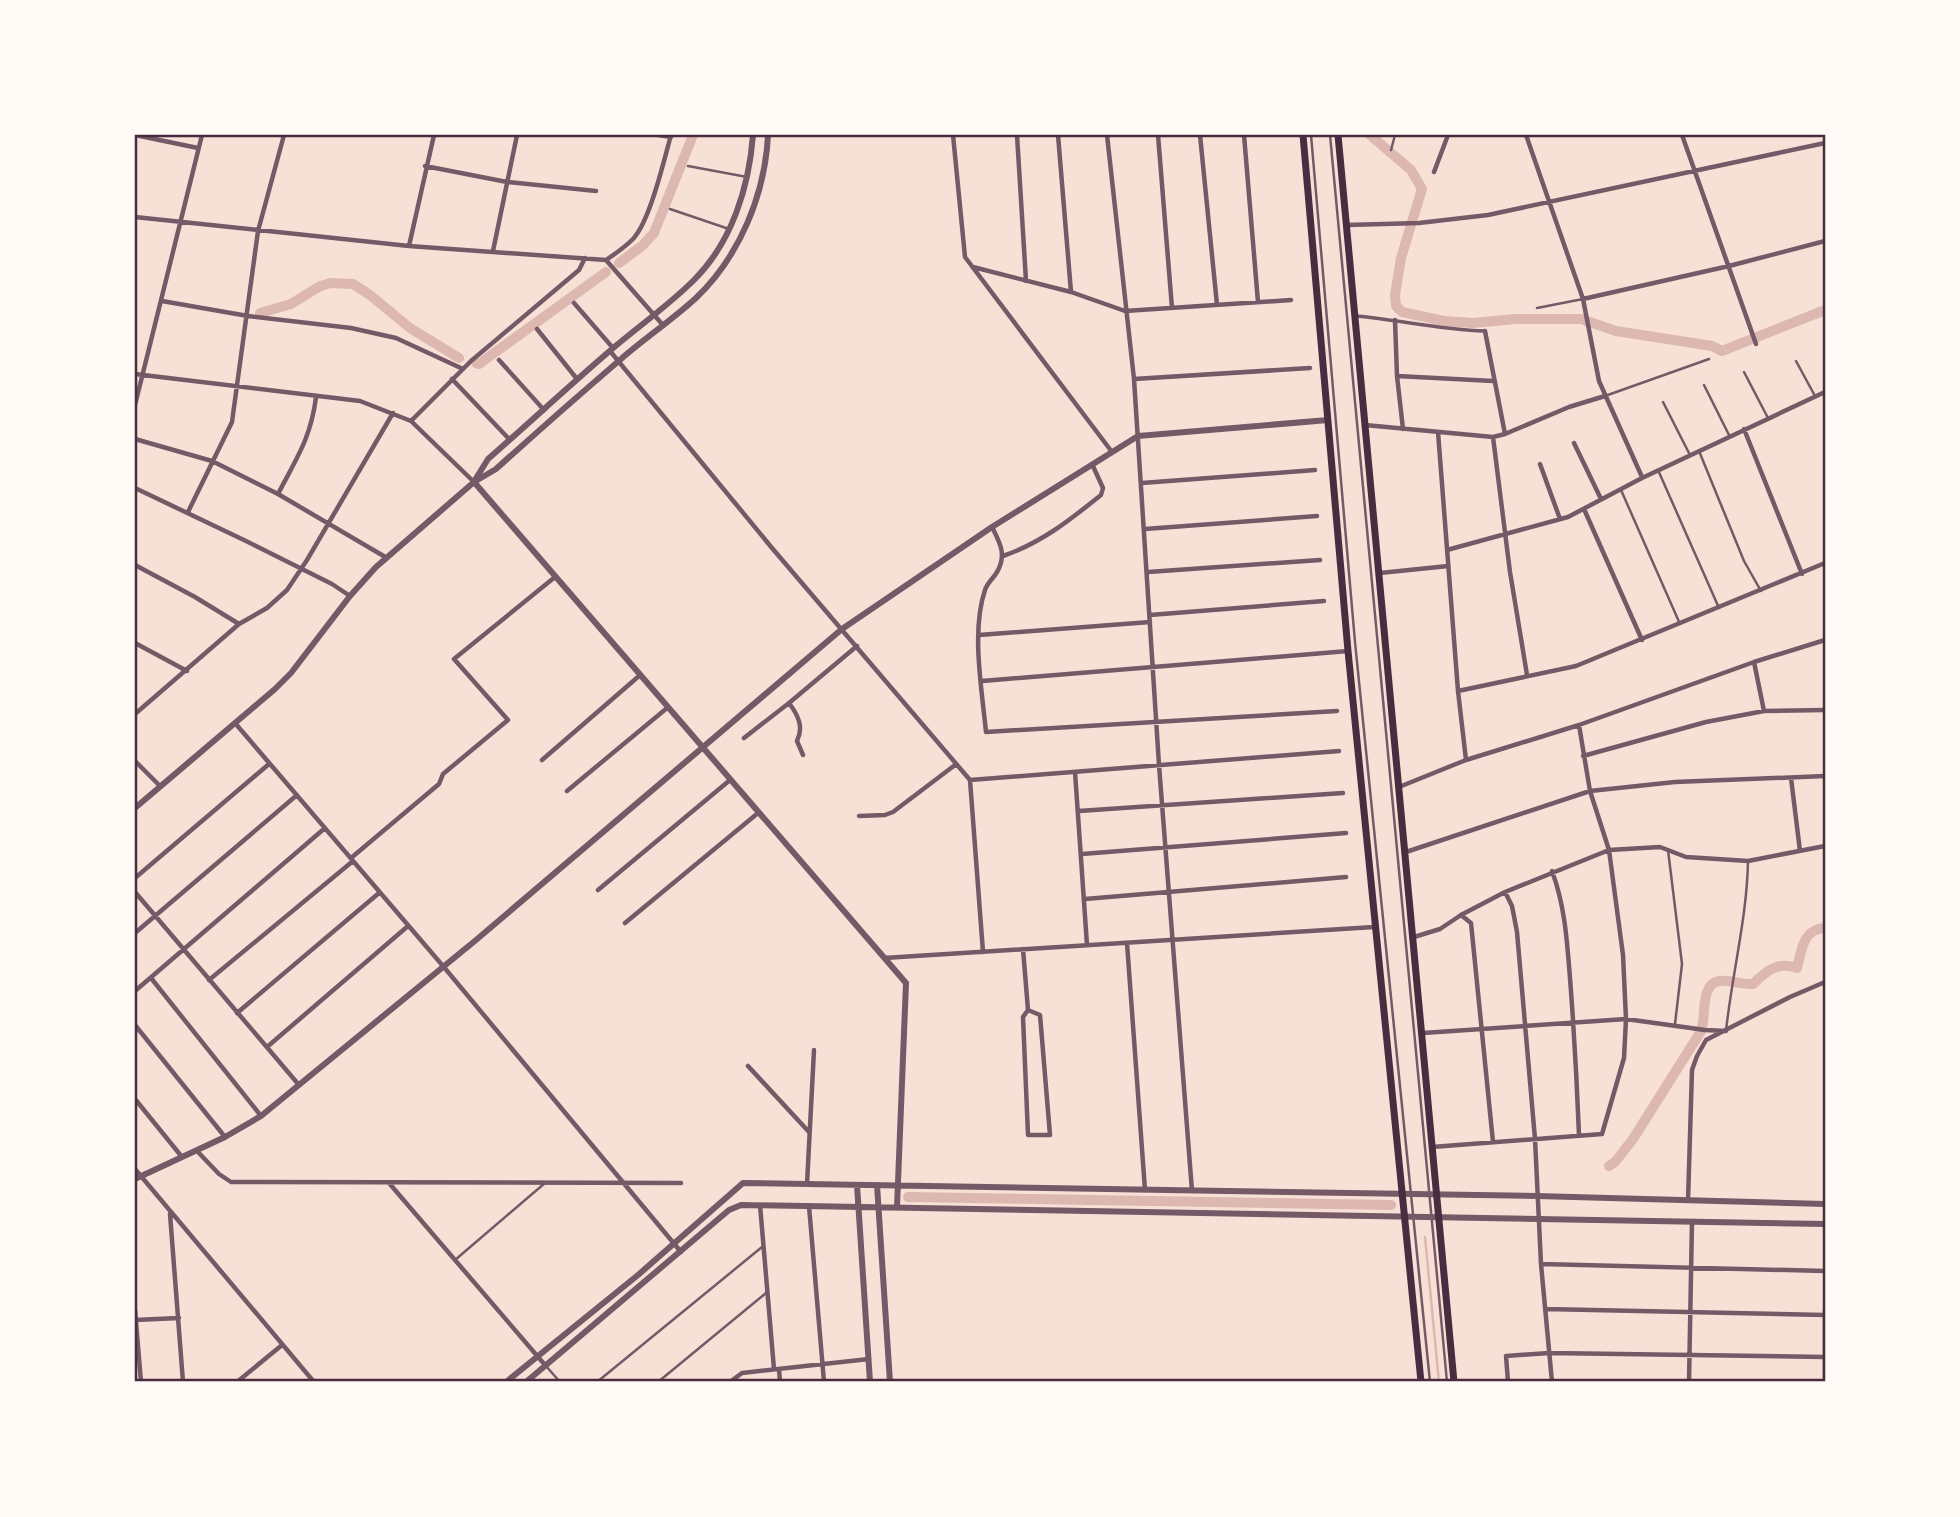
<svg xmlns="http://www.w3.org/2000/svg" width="1960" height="1517" font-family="'Source Serif 4',serif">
<rect width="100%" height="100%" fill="#f7e1d7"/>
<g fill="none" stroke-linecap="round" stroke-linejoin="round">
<path stroke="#dcb8b0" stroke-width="2.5" d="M1425,1237L1439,1382"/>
<path stroke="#dcb8b0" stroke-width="10" d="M1370,135L1411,170L1422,189L1401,258L1395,295L1396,306L1402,312L1444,321L1473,323L1516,319H1581L1616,331L1712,346L1722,351L1825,310
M619,263L643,245L654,233L693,135
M260,313L291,304L320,286L331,283L353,284L370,295L410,328L459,358
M476,363L479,364L606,272
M1609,1166L1615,1162L1633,1139L1701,1031C1707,1017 1699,985 1719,981C1730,979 1742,985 1753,984C1766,971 1778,961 1797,968C1802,949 1803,929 1825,928
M908,1197L1391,1205"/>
<path stroke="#755966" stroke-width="2.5" d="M1311,135L1355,642L1430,1382
M1330,135L1447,1382
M1391,150L1395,135
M688,166L747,177
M670,209L729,229
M1537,308L1583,299
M1796,361L1815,396
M1744,372L1768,418
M1704,385L1729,435
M1605,396L1709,359
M1663,402L1690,455
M1699,451L1744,561L1761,591
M1658,470L1719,608
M1621,490L1680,624
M1668,850L1682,964L1675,1024
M1726,1031C1732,974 1747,918 1748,861
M455,1260L545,1183
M546,1366L560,1382
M597,1382L762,1247
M658,1382L766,1293"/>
<path stroke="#755966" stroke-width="3.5" d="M1357,316C1400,320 1441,330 1484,331"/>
<path stroke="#755966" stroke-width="4.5" d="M135,135L198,148
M658,135L671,137
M953,135L965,257L1112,452
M1017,135L1026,281
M1058,135L1071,292
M1107,135L1134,379L1159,765L1192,1191
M1158,135L1172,308
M1200,135L1217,305
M1244,135L1258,302
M1526,135L1583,299L1599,381L1642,477
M1682,135L1756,344
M425,166L507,182L596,191
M1434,172L1448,135
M135,217L409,246L606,260L662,324
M1347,225L1419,223L1488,215L1825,143
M409,246L434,135
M493,251L517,135
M606,260C615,254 625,247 633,239C650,221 664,160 671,135
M973,267L1071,292L1125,311L1291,300
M1583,299L1729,266L1825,241
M162,301L248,316L351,328L396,338L463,369
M574,303L613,348
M1395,320L1397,376L1403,429
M537,329L577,379
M1485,331L1505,434
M610,351L772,548L970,780
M499,360L544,410
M135,374L360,401L411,421L474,482
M1397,376L1493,381
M452,379L510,440
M1134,379L1310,368
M135,405L202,135
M411,421L471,361L579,270L585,258
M1365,425L1493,437L1505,434L1569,407L1605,396
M1744,429L1802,574
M1438,432L1458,691L1466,760
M1493,437L1510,572L1527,675
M135,439L212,461L278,494L387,558
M1574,443L1601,499
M1540,464L1560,519
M1142,483L1315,470
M135,488L246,541L332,584L350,596
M278,494C296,459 311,438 316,397
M1584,509L1642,640
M188,512L232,422L258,231L284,135
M992,527C1000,543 1007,555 997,572C993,579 987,583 985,590C971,631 982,690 986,732L1337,711
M1145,529L1317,516
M1447,550L1568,517L1642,478L1825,392
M1003,556C1041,543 1070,520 1101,495L1103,488L1092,464
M135,565L195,597L239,624
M1148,572L1320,560
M1380,573L1448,566
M1150,615L1324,601
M979,635L1150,622
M135,643L187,671
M1754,662L1764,711
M982,681L1348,651
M1458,691L1576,666L1825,563
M789,703C798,715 804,727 797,741L803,755
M135,714L239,624L267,608L287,590L307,560L393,413
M235,723L443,966L681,1252
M744,738L789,703L857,646
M1583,756L1706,722L1764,711L1825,710
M542,760L639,676
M135,761L160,786
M1075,772L1087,945
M1791,778L1800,851
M970,780L1339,751
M970,780L983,952
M1399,787L1466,760L1579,725L1754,662L1825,640
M567,791L667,708
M1079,811L1343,793
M859,816L885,815L893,812L955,765
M1406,852L1590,791L1675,782L1825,776
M1082,854L1346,833
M351,858L439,784L443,774L508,720L454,659L555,577
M1552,871C1565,906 1567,941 1570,978C1574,1030 1577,1083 1579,1135
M135,878L269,764
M598,890L730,780
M135,892L299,1085
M1505,892L1512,906L1517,932L1535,1139L1541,1264L1552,1382
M1085,899L1346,877
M1461,915L1471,923L1493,1142
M625,923L758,813
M135,933L297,795
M1414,937L1440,929L1461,915L1505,892L1609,850L1660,847L1686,857L1748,861L1825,846
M1127,943L1145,1190
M1023,949L1028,1010
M884,958L1374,927
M151,978L261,1116
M209,980L353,861
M135,991L325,828
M1028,1010L1040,1015L1050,1135H1028L1023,1017Z
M237,1013L379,893
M135,1025L225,1137
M1423,1033L1626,1019L1705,1030L1726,1031
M267,1047L408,926
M748,1066L809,1132
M135,1099L182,1157
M1432,1147L1602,1134L1624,1058L1626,1019L1623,955L1609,850L1590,791L1579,725
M197,1151L219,1174L231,1182L681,1183
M135,1169L314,1382
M389,1183L545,1365
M807,1184L814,1050
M1688,1201L1692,1070L1697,1056L1706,1040L1790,997L1825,982
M760,1205L774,1369
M809,1206L824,1382
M170,1214L183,1382
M1541,1264L1825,1271
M1545,1309L1825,1315
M135,1310L141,1382
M1825,1310V1379
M135,1320L179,1318
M779,1369L780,1382
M237,1382L282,1345
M730,1382L742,1373L869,1359
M1508,1382L1506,1356L1549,1353L1825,1357
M1689,1382L1692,1221"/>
<path stroke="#755966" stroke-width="6" d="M475,480L488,459C529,423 570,385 612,349C639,326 669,305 694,280C732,242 749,187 753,135
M474,482L906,983L897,1207
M135,808L275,689L291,673L350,596L376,567L474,482L496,469C537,432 579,395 621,359C645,338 672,320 696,298C740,256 765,194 768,135
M135,1179L225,1137L261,1116L476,940L842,629L992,527L1138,436L1328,420
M857,1185L870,1382
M877,1185L890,1382
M506,1382L638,1275L743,1183L1537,1196L1825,1204
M526,1382L729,1210L741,1205L1825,1224"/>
<path stroke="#4a2c40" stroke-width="7" d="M1303,135L1348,651L1421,1382
M1338,135L1454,1382"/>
</g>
<rect width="1960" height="1517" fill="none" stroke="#fffaf5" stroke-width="273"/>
<rect x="136" y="136" width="1688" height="1244" fill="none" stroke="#4a2c40" stroke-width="2.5"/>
</svg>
